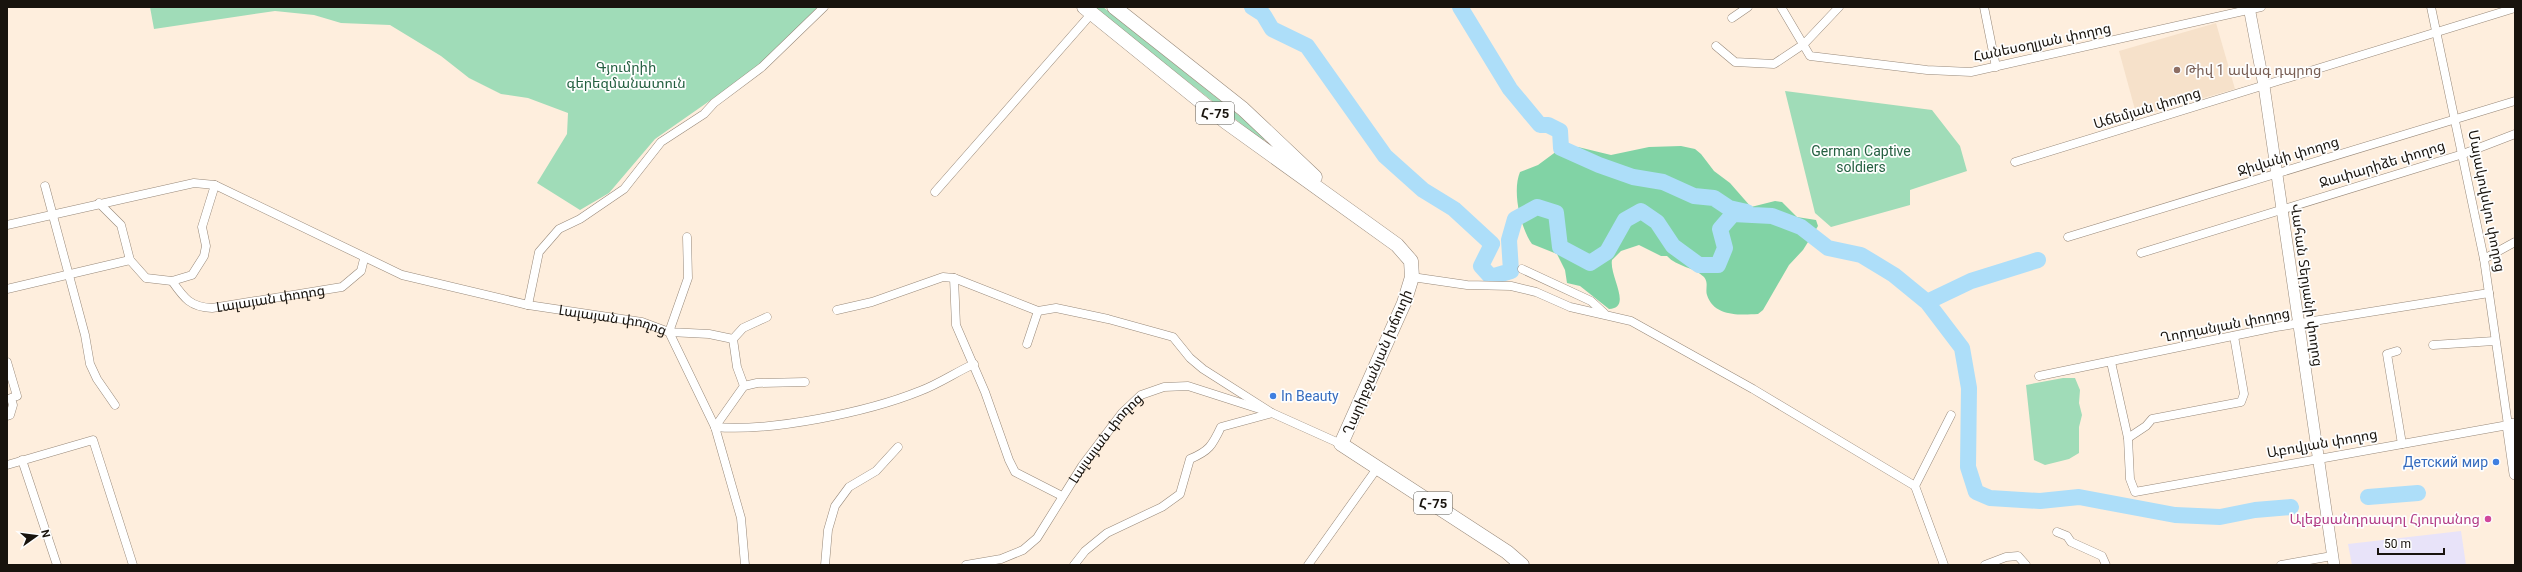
<svg xmlns="http://www.w3.org/2000/svg" width="2522" height="572" font-family="Roboto,'Noto Sans Armenian',sans-serif">
<rect width="100%" height="100%" fill="#feeedd"/>
<path fill="#e8e3f9" d="M2461,531L2466,565H2352L2348,544Z"/>
<path fill="#f6e1ca" d="M2216,23L2235,89L2137,117L2119,51Z"/>
<path fill="#a0dcb8" d="M150,7H818L761,65L655,139L609,193L580,210L537,183L567,134L568,113L528,98L501,94L469,78L441,56L390,25L341,23L314,15L275,11L154,29Z
M1093,7H1103L1266,137L1263,141Z
M1785,91L1932,110L1960,146L1967,171L1910,190V205L1831,227L1815,213Z
M2063,378H2075L2080,390L2079,403L2082,415L2079,427V453L2069,459L2045,465L2034,460L2026,385Z"/>
<path fill="#81d3a5" d="M1681,146L1695,149L1701,154L1714,171L1730,183L1751,207L1775,201L1782,202L1797,217L1816,220L1818,226L1803,250L1789,265L1763,310L1758,314C1740,315 1714,317 1707,295C1705,289 1709,283 1704,277C1694,267 1677,267 1667,256H1661L1639,245L1621,251L1612,260C1609,276 1633,308 1609,309L1580,286L1567,283L1565,270L1557,254L1532,244C1520,227 1512,191 1520,172L1538,165L1561,148L1578,147L1611,155L1649,147Z"/>
<g fill="none" stroke-linecap="round" stroke-linejoin="round">
<path stroke="#addef9" stroke-width="16" d="M1252,7L1263,14L1272,29L1307,46L1385,156L1423,190L1454,209L1492,244L1481,266L1491,277L1511,271L1509,240L1515,219L1537,207L1556,213L1560,247L1590,263L1607,252L1625,220L1641,211L1657,222L1673,246L1699,265H1718L1725,248L1720,229L1733,214L1772,216L1801,227L1828,248L1861,255L1894,275L1927,302L1962,348L1969,388L1968,467L1976,492L1990,498L2040,501L2079,497L2175,515L2220,517L2255,510L2291,507
M1460,7L1510,89L1540,125H1548L1560,131L1561,148L1599,165L1633,177L1663,182L1694,196L1714,198L1729,208L1747,212
M1927,302L1971,281L2038,260
M2368,497L2418,493"/>
<defs>
<g id="street">
<path d="M1781,7L1810,56L1927,70L1971,72L2261,7"/>
<path d="M1984,7L1996,67"/>
<path d="M1732,18L1748,7"/>
<path d="M1716,46L1735,62L1774,64L1804,44L1839,7"/>
<path d="M2015,162L2515,8"/>
<path d="M45,186L85,335L90,364L97,379L115,405"/>
<path d="M935,192L1092,13"/>
<path d="M99,203L121,225L130,260L146,278L172,281L192,275L204,256L206,246L202,227L215,185"/>
<path id="s1" d="M7,225L194,183L215,185L402,275L528,305L642,322L669,332L715,427L741,518L745,565"/>
<path d="M687,237L688,278L669,332L709,334L733,339"/>
<path d="M2068,237L2515,101"/>
<path d="M2141,253L2463,154L2515,134"/>
<path d="M2484,259L2515,242"/>
<path d="M1522,269L1591,301L1604,313"/>
<path d="M1412,277L1467,285L1511,286L1536,292L1570,307L1631,321L1753,389L1915,486L1944,565"/>
<path d="M954,278L956,325L985,392L1009,460L1015,472L1062,496"/>
<path id="s2" d="M172,281C184,298 190,307 212,308L342,287L361,271L364,259"/>
<path d="M7,289L130,260"/>
<path d="M528,305L539,252L559,229L580,219L624,189L661,142L704,114L714,103L762,67L824,7"/>
<path d="M837,310L872,302L943,277L954,278L1038,311L1056,308L1108,319L1173,337L1190,358L1203,369L1272,413L1221,427C1212,446 1209,451 1190,459L1180,494L1162,507L1107,533L1085,551L1074,565"/>
<path d="M1027,344L1038,311"/>
<path d="M2433,345L2494,341"/>
<path d="M2397,351L2387,354L2402,444"/>
<path d="M7,362L17,396L11,398L13,405L10,415L7,416"/>
<path d="M2111,362L2128,438L2130,479L2135,492L2508,425L2484,259L2431,7"/>
<path d="M2039,376L2276,327L2489,293"/>
<path d="M744,386L757,383L805,382"/>
<path d="M715,427C771,432 868,412 920,391C939,384 956,372 974,364"/>
<path d="M715,427L744,386L737,367L733,339L743,328L767,317"/>
<path d="M2128,438L2146,426L2152,419L2241,402L2244,394L2234,336"/>
<path d="M22,460L57,565"/>
<path d="M7,465L93,440L133,565"/>
<path d="M1915,486L1951,415"/>
<path d="M2057,532L2067,536L2071,542L2102,556L2106,565"/>
<path d="M825,565L828,530L835,506L849,487L876,471L898,447"/>
<path id="s3" d="M966,565L1001,559L1023,550L1037,538L1082,466L1122,413L1141,395L1164,387L1188,386L1272,413L1341,444"/>
<path d="M1308,565L1378,467"/>
<path d="M1985,565L2006,557L2018,556L2026,565"/>
<path d="M2281,565L2332,556"/>
</g>
<path id="secondary" d="M2249,7L2264,86L2334,565
M2515,424L2508,425L2515,474"/>
<path id="highway" d="M1084,7L1226,122L1397,245L1411,261L1412,277L1404,303L1341,444L1507,552L1522,565
M1114,7L1243,109L1315,177"/>
</defs>
<use href="#street" stroke="#98897a" stroke-width="9"/>
<use href="#secondary" stroke="#98897a" stroke-width="12"/>
<use href="#highway" stroke="#98897a" stroke-width="15"/>
<use href="#street" stroke="#fff" stroke-width="8"/>
<use href="#secondary" stroke="#fff" stroke-width="11"/>
<use href="#highway" stroke="#fff" stroke-width="14"/>
</g>
<circle fill="#8d6e63" stroke="#fefefe" stroke-width="1.5" cx="2177" cy="70" r="4"/>
<g fill="#3f7fe0" stroke="#fefefe" stroke-width="1.5">
<circle cx="1273" cy="396" r="4"/>
<circle cx="2496" cy="462" r="4"/>
</g>
<circle fill="#d1479c" stroke="#fefefe" stroke-width="1.5" cx="2488" cy="519" r="4"/>
<g text-anchor="middle" dominant-baseline="central" stroke-width="3.5" stroke-linejoin="round" paint-order="stroke">
<g fill="#fefefe" stroke="#5d5a55" stroke-width="1">
<rect x="1196" y="102" width="38" height="22" rx="3"/>
<rect x="1414" y="492" width="38" height="22" rx="3"/>
</g>
<g font-size="13" font-weight="bold" fill="#18130d">
<text x="1215" y="113">Հ-75</text>
<text x="1433" y="503">Հ-75</text>
</g>
<g font-size="14" fill="#18130d" stroke="#fefefe">
<text transform="translate(2042 42) rotate(-12)">Հանեսօղլյան փողոց</text>
<text transform="translate(2147 108) rotate(-17)">Աճեմյան փողոց</text>
<text transform="translate(2288 156) rotate(-17)">Ջիվանի փողոց</text>
<text transform="translate(2382 164) rotate(-17)">Ջափարիձե փողոց</text>
<text transform="translate(2487 201) rotate(79)">Մայակովսկու փողոց</text>
<text transform="translate(2307 285) rotate(82)">Վահան Տերյանի փողոց</text>
<text stroke="none"><textPath href="#s2" startOffset="110">Լալայան փողոց</textPath></text>
<text stroke="none"><textPath href="#s1" startOffset="636">Լալայան փողոց</textPath></text>
<text transform="translate(2225 325) rotate(-11)">Ղորղանյան փողոց</text>
<text transform="translate(1377 362) rotate(-67)">Ղարիբջանյան խճուղի</text>
<text stroke="none"><textPath href="#s3" startOffset="199">Լալայան փողոց</textPath></text>
<text transform="translate(2322 443) rotate(-10)">Աբովյան փողոց</text>
</g>
<g font-size="14" fill="#246041" stroke="#fefefe">
<text x="626" y="67">Գյումրիի<tspan x="626" dy="16">գերեզմանատուն</tspan></text>
<text x="1861" y="151">German Captive<tspan x="1861" dy="16">soldiers</tspan></text>
</g>
<g font-size="14" fill="#785e54" stroke="#fefefe" text-anchor="start">
<text x="2185" y="70">Թիվ 1 ավագ դպրոց</text>
</g>
<g font-size="14" fill="#366cbe" stroke="#fefefe" text-anchor="start">
<text x="1281" y="396">In Beauty</text>
<text x="2488" y="462" text-anchor="end">Детский мир</text>
</g>
<g font-size="14" fill="#b23c85" stroke="#fefefe" text-anchor="end">
<text x="2480" y="519">Ալեքսանդրապոլ Հյուրանոց</text>
</g>
</g>
<rect width="2522" height="572" fill="none" stroke="#18130d" stroke-width="16"/>
<g transform="translate(36 536) rotate(76)" stroke="#fefefe" stroke-width="3" paint-order="stroke">
<path d="M0-3L7 15L0 10L-7 15Z" fill="#18130d"/>
<text y="-6" font-size="11" font-weight="bold" text-anchor="middle" fill="#18130d">N</text>
</g>
<path d="M2378 548v6h66v-6" fill="none" stroke="#18130d" stroke-width="2"/>
<text x="2384" y="548" font-size="12" fill="#18130d" stroke="#fefefe" stroke-width="3" paint-order="stroke">50 m</text>
</svg>
